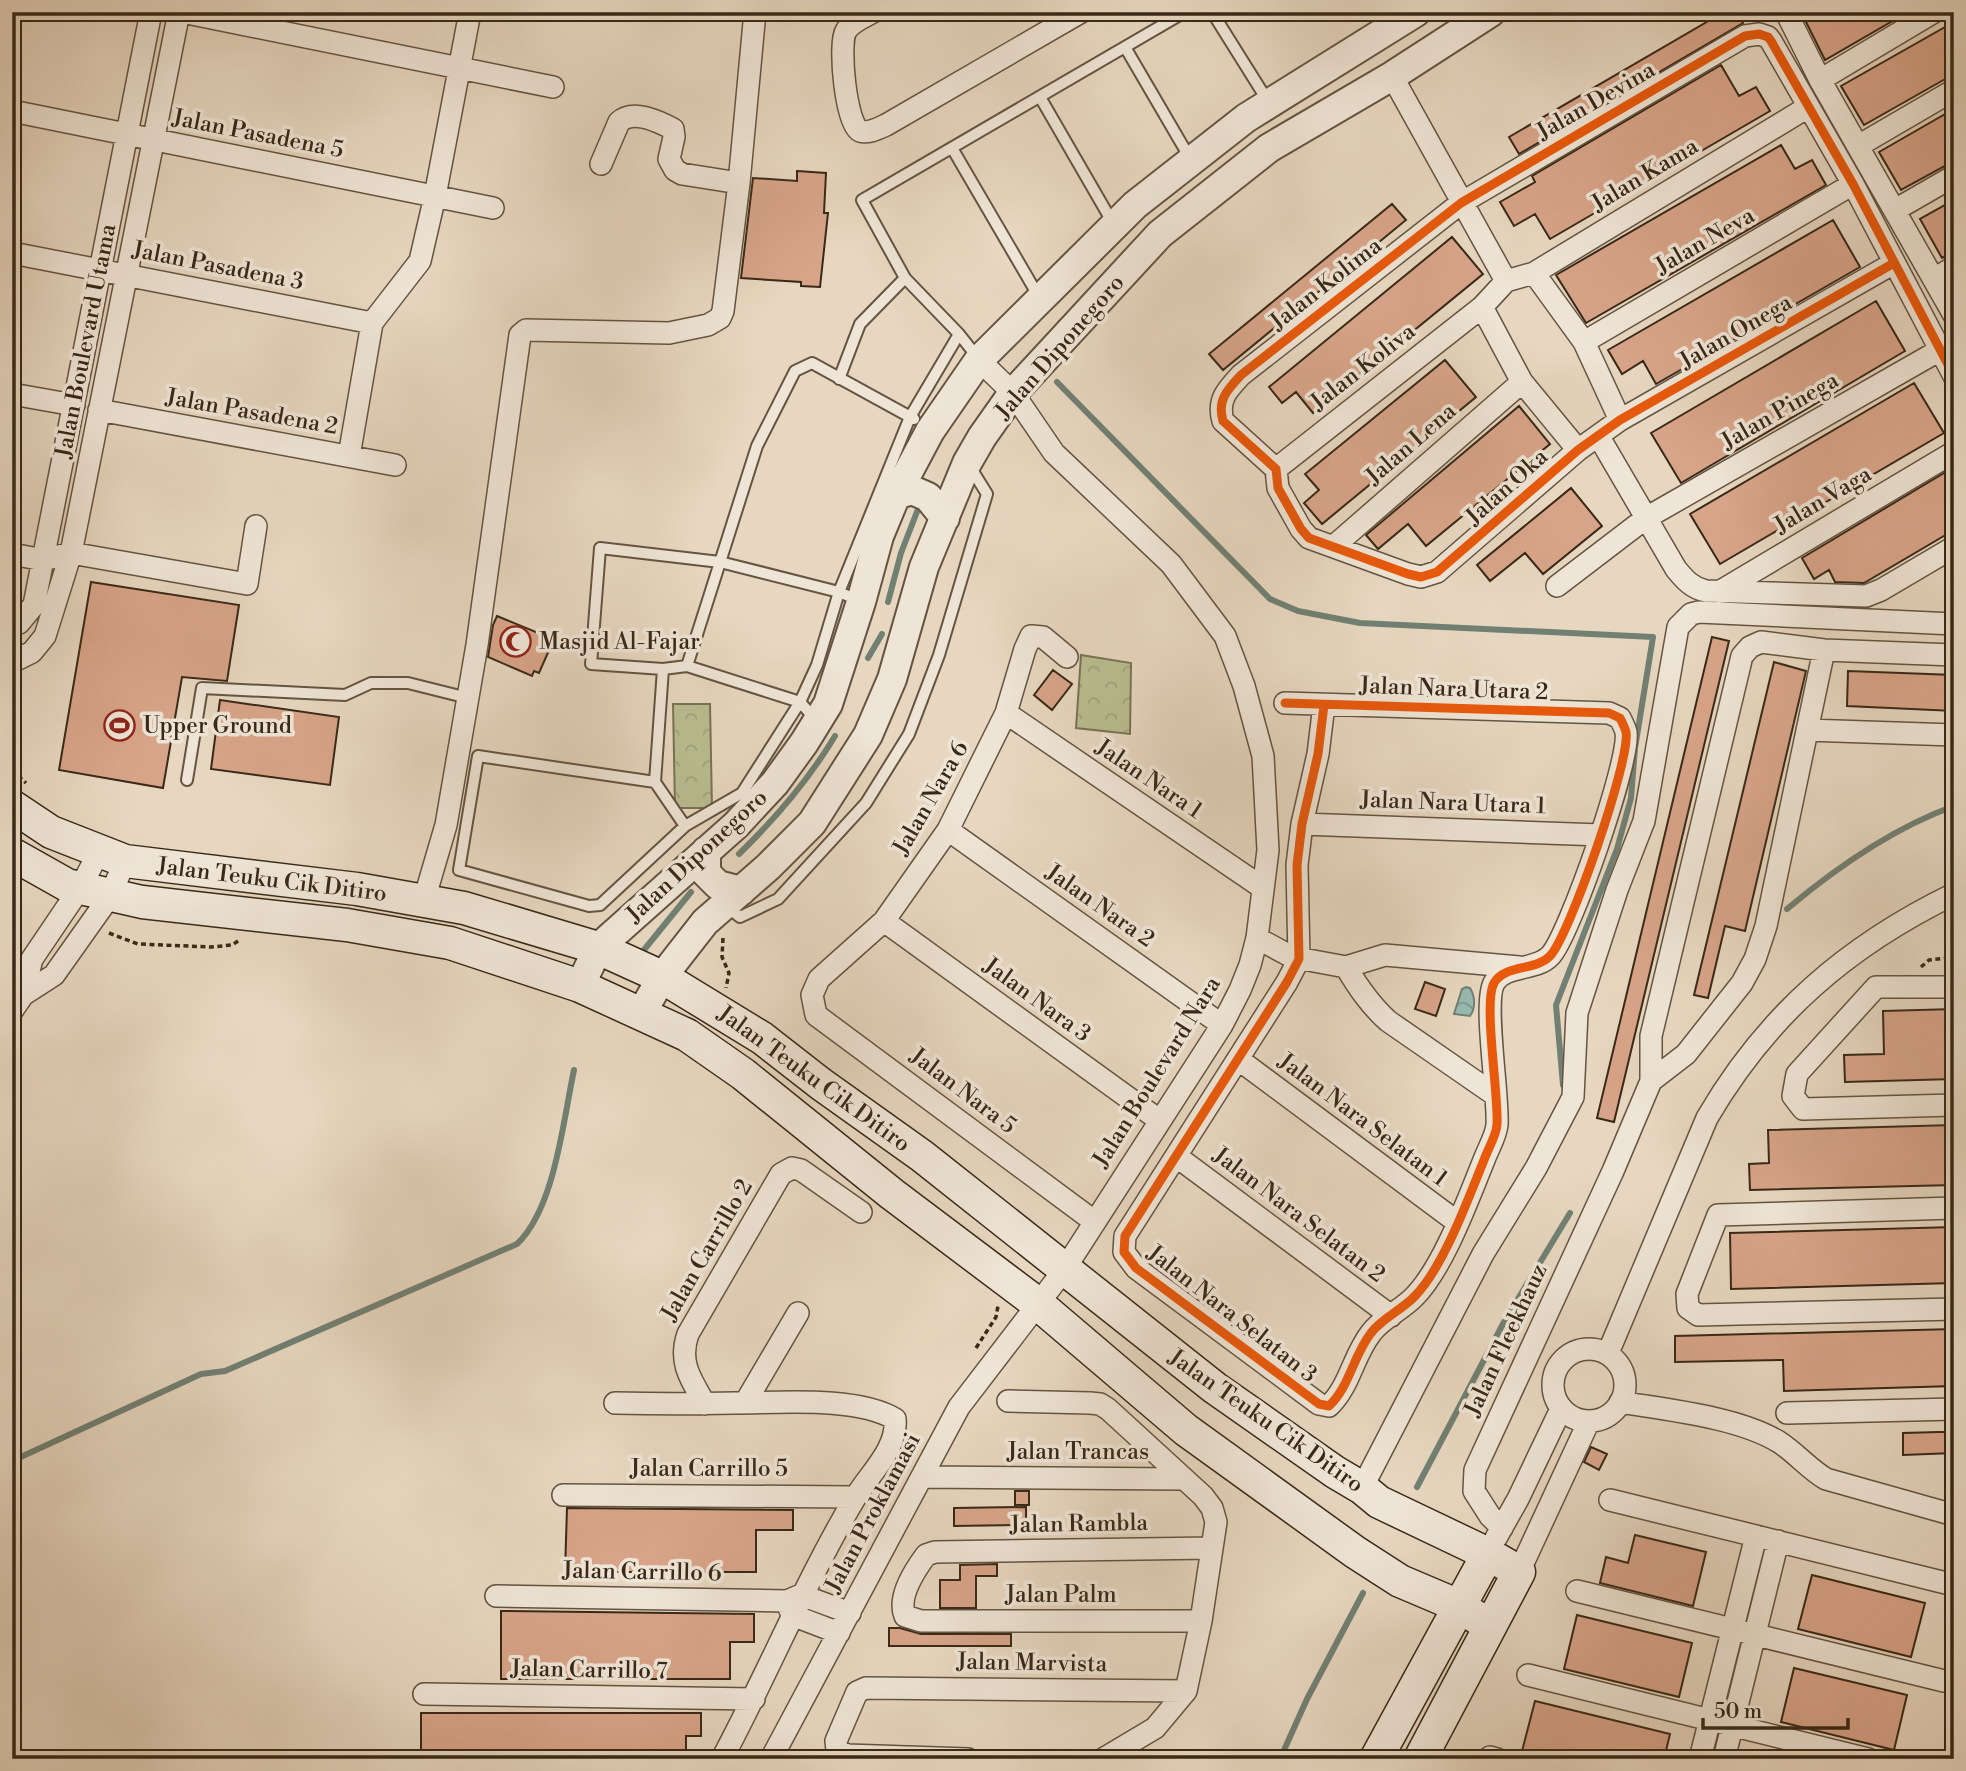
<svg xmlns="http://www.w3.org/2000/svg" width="1966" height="1771" font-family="'Libre Bodoni',serif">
<defs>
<pattern id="forest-crowns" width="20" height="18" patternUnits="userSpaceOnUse" patternTransform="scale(1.75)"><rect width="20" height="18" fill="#b8bd90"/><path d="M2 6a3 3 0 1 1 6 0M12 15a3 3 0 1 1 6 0" fill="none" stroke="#9fa27b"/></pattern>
<pattern id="water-waves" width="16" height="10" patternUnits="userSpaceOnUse" patternTransform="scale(1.75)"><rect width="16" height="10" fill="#97bab0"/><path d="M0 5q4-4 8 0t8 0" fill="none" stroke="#7c978e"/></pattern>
</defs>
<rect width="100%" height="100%" fill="#e7d7c0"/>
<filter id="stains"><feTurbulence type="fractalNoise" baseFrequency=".00286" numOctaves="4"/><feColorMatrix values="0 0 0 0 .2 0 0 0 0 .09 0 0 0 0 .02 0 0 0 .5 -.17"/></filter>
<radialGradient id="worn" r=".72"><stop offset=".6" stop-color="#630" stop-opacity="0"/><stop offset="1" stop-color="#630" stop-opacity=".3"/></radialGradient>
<path fill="url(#forest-crowns)" stroke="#787354" stroke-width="2" d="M1081,655L1131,663L1130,734L1076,728Z
M673,704H710L712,808H675Z"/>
<path fill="url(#water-waves)" stroke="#718073" stroke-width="2" d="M1466,987L1470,988C1475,996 1476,1008 1470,1016L1454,1014L1462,989Z"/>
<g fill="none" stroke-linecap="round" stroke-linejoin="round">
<path stroke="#718073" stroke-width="6" d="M1057,382L1270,599L1298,611L1360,623L1653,637L1635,748L1631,798L1617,849L1556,1005L1563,1085
M888,602L901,553L920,504
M868,658L882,634
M739,854C776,818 808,781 835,736
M1787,909C1837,867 1893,828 1954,806
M639,956L691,892
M12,1461L201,1374L225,1371L517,1244C555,1208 563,1121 574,1070
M1417,1487L1504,1322L1570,1213
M1280,1759L1307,1699L1363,1593"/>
</g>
<path fill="#d8a489" stroke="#382917" stroke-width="2" d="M1724,12H1737L1743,23L1519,154L1509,137Z
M1819,12H1908L1825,60L1805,20Z
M1954,22V74L1864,125L1841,86Z
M1721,65L1739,96L1756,87L1770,111L1550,239L1535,214L1514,226L1500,202L1535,182L1532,176Z
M1954,109V161L1901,190L1879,152Z
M1781,145L1795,169L1812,160L1826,185L1586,323L1556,275Z
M797,171L826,173L824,213H828L820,287L801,286V282L741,278L753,178L797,181Z
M1954,200V252L1942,258L1920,219Z
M1392,204L1406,220L1223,370L1209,354Z
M1833,220L1860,267L1656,384L1643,361L1622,374L1608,350Z
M1452,237L1483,274L1313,413L1296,392L1282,403L1269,387Z
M1876,301L1905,351L1681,483L1651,433Z
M1445,360L1476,397L1322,524L1304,503L1319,490L1305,474Z
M1914,383L1944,433L1720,564L1690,514Z
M1519,406L1550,444L1426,546L1408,524L1378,549L1366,535Z
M1954,467V530L1864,583L1835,582L1829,570L1814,579L1802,558Z
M1571,488L1602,526L1543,574L1525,553L1490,581L1477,565Z
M91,582L239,605L227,681L182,677L163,788L59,770Z
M497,616L548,637L544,646L550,648L539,673L534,671L532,676L488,657L493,625Z
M1712,637L1729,641L1614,1122L1597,1118Z
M1774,662L1806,671L1745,931L1725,926L1708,998L1694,995Z
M1053,670L1072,684L1052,710L1034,695Z
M1848,671L1954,675V711L1847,706Z
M220,700L339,717L330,785L211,769Z
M1425,982L1445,989L1436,1016L1415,1009Z
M1954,1009V1079L1845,1082L1844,1055L1884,1054L1883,1011Z
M1954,1125V1185L1750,1190L1749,1164L1769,1163L1768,1130Z
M1954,1227V1283L1731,1289L1730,1233Z
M1954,1329V1386L1784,1391L1783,1360L1675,1362V1336Z
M1939,1432H1954V1453L1903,1455V1433Z
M1591,1447L1607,1454L1599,1470L1584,1462Z
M1015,1491H1029V1505H1015Z
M1026,1507V1525L954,1526V1508Z
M567,1508L793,1510V1530H756V1572H565Z
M1635,1535L1706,1552L1693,1606L1600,1583L1606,1557L1628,1563Z
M997,1564V1576H976V1608H940V1580H960V1565Z
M1812,1575L1925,1603L1911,1657L1798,1629Z
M501,1611L754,1614V1642H730V1679H501Z
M1577,1615L1692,1643L1679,1697L1564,1669Z
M889,1628H900L921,1634H1011V1646H889Z
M1794,1668L1907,1695L1894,1750L1781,1722Z
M1535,1701L1670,1734L1664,1759H1536L1521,1755Z
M421,1713H701V1736H686V1759H421Z"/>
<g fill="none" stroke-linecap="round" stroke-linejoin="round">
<defs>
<path id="service" d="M1212,12L1269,103
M1125,47L1191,160
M1040,97L1114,225
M952,148L1039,297
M978,358L959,334L905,278L862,200L1185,12
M839,379L860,324L905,278
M687,666L757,446L795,371L812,363L914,419
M663,669L655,782L478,756L459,870L589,906L600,905L685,826L742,793L800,702L817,665L839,592L910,417L959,334
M815,719L800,702L687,666L663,669L591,664L600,548L720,562L839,592L860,601
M187,780L202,688L345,695L371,683H408L468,698
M655,782L685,826
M726,906L740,917L778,899L866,803L909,734L939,655L987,494L969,465"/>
<path id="minor" d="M182,12L553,87
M873,12C864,17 851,22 846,31C838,43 846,126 860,131C868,134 879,128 886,125L1081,12
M1786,12L1820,80L1954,315
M1392,76L1506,281
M1820,80L1934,12
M12,111L493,208
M1858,146L1954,90
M601,164L619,122C633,109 658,121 673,129L674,137L669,159L675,170L682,174L739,183
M1895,210L1954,176
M12,253L372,323
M1894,263L1620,420L1578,450L1437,572L1421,577L1408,574L1309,538L1301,529L1278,488L1276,469L1223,421C1217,400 1227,390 1241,375L1461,203L1745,36L1759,34L1768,37L1771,41L1853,184L1954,376
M1534,273L1584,342L1620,420
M1934,279L1954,267
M1506,281L1534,273L1808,107
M1482,307L1522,382L1578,450
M1584,342L1853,184
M12,394L74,405
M99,410L395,465
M1599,437L1676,569C1685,580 1692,588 1706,591L1866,596L1881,590L1954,547
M349,456L372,323L420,261L435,196L470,12
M1276,469L1482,307L1506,281
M1334,546L1522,382
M12,554L43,560L71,553L247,584L256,526
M1557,586L1646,518L1940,350
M1719,592L1954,452
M12,626L19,623L34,605L151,12
M1067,657L1043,637L1031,636L1025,649L1006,713L948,830L884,921L819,979L812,995L816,1015L1095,1222
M12,662L32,652L45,636L71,553L179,12
M1285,703L1609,713L1620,718C1622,722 1625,728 1626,732C1631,759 1569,937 1550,956C1536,971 1505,964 1494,983C1483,1003 1499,1096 1497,1125C1496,1136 1488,1149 1484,1160C1468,1199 1444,1266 1415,1296C1402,1310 1382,1318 1371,1333C1353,1356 1350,1386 1329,1406L1319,1404L1136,1268L1124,1252L1125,1236L1287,982L1299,959L1297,865L1302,824L1318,754L1324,705
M1006,713L1263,888
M1807,730L1954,735
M1302,824L1601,835
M948,830L1222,1025
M424,900L446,825L477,645L520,335L526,330L669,333L708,325L720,318L723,311L739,183L755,12
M884,921L1159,1120
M1257,938L1292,957L1346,967L1385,955L1519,967
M1346,967C1358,987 1370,1005 1388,1021L1495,1095
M1954,987H1876L1797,1074L1793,1096L1803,1109L1954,1105
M23,995L32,959L80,888L99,852
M12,1011L23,995L54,975L110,896L125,861
M1238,1059L1457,1222
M1651,1081L1686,1054L1742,983L1755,959L1766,926L1824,650
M1176,1156L1391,1316
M1954,1208L1718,1215L1687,1294L1688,1308L1698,1315L1954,1309
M1553 1385a36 36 0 1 1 72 0a36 36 0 1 1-72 0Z
M1608,1353L1707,1118C1767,1015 1847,946 1954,894
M1008,1401L1090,1403L1100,1404L1108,1409L1203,1496L1212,1508L1216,1522L1201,1621L1186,1691L1155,1728L1103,1759
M1620,1402C1668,1410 1738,1417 1779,1442C1796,1453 1809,1469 1826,1479L1954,1515
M615,1403C655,1404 695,1404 735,1403C780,1403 856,1396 895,1419C898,1449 869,1474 855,1498C805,1582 768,1673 722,1759
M745,1403L798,1313
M705,1404C691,1380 678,1362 688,1334L781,1174L792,1168L801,1170L861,1212
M1787,1413L1954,1409
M922,1477L1182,1479
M1362,1488L1483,1254L1536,1168L1573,1097L1577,1013L1617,890L1644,821L1678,627L1691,614L1699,612L1954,624
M563,1495L855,1497
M1610,1500L1954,1585
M1502,1528L1490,1516L1474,1491L1475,1470L1613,1171L1651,1081V1036L1742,656L1750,647L1761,642L1824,650L1954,655
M1496,1538L1518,1499L1561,1409
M1519,1572L1589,1421
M1577,1591L1944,1681
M496,1596L787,1601L801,1595L850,1613
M787,1603L792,1615L839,1633
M1201,1621H921L905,1616C897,1597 915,1570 926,1555L935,1552L1212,1548
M1528,1675L1868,1759
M424,1694L754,1699
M1490,1757L1497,1759
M771,1759L959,1407L1064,1270L1222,1025L1240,990L1250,965L1257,938L1268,850L1263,756L1244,686L1225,636L1171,564L1054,453L1013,393L979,360
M968,1759L847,1755L837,1750L836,1741L857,1692L866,1688L1186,1691
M1700,1759L1756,1536
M1724,1759L1778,1541"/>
<path id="tertiary" d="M896,495L912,490L928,497L945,518
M706,851V873L718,885L741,891
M580,986L598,948L736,825L775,783L804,743L828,704L861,602L879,536L896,495L930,431L979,360L1135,205L1246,118L1416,12
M641,1014L662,977L705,922L768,867L812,823L868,735L892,679L924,567L967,463L982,437L1013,393L1160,234L1269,148L1392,76L1491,12"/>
<path id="secondary" d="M12,806L51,832L125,861L357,889L464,908L598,948L662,977L762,1038L821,1084L922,1156L1215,1388L1335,1472L1362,1488L1379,1502L1488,1554L1519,1572L1420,1759
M12,854L67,885L142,902L347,925L450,943L580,986L687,1035L743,1074L892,1194L1038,1304L1186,1430L1355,1552L1400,1581L1459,1606L1490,1626
M1376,1759L1488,1554"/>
</defs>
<use href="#service" stroke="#645441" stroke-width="14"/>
<use href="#minor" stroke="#645441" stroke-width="24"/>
<use href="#tertiary" stroke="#645441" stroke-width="32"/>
<use href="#secondary" stroke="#382917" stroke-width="35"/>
<path stroke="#382917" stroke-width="3.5" stroke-dasharray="5 3.5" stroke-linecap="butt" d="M12,770L26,783
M109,933L138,944L211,947L232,945L241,939
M723,938L722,957L729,973L726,988
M1921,967L1929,960L1954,957
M976,1348L996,1317L998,1306"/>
<use href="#service" stroke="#efe5d6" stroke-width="10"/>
<use href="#minor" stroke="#efe5d6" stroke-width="21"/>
<use href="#tertiary" stroke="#efe5d6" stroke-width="28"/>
<use href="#secondary" stroke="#efe5d6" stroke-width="32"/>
<defs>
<path id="cycleway" d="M1894,263L1620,420L1578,450L1437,572L1421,577L1408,574L1309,538L1301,529L1278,488L1276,469L1223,421C1217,400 1227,390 1241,375L1461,203L1745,36L1759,34L1768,37L1771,41L1853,184L1954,376
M1285,703L1609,713L1620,718C1622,722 1625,728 1626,732C1631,759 1569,937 1550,956C1536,971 1505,964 1494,983C1483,1003 1499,1096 1497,1125C1496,1136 1488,1149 1484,1160C1468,1199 1444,1266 1415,1296C1402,1310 1382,1318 1371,1333C1353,1356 1350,1386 1329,1406L1319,1404L1136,1268L1124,1252L1125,1236L1287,982L1299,959L1297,865L1302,824L1318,754L1324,705"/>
</defs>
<use href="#cycleway" stroke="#efe5d6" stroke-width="13"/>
<use href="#cycleway" stroke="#e8590c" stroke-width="9"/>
</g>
<defs>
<symbol id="mosque-ring" viewBox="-11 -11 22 22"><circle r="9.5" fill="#efe5d6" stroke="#8f2418" stroke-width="1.5"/><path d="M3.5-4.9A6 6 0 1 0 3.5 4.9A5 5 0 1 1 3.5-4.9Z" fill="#8f2418"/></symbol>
<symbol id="stadium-ring" viewBox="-11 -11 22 22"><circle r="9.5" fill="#efe5d6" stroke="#8f2418" stroke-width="1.5"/><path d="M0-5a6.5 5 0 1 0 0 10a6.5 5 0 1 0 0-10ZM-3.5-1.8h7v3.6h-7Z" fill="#8f2418"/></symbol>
</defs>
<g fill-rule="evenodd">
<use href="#mosque-ring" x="498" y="624" width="35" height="35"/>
<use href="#stadium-ring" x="102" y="708" width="35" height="35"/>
</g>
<g text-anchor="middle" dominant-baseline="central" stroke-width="7" stroke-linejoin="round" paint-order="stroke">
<g font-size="23" fill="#382917" stroke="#efe5d6">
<text transform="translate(1596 101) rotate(-30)">Jalan Devina</text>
<text transform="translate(258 134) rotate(11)">Jalan Pasadena 5</text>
<text transform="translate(1645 175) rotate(-31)">Jalan Kama</text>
<text transform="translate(1705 241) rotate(-30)">Jalan Neva</text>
<text transform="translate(218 266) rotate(11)">Jalan Pasadena 3</text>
<text transform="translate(1326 284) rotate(-38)">Jalan Kolima</text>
<text transform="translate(1736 332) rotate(-30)">Jalan Onega</text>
<text transform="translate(86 341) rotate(-79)">Jalan Boulevard Utama</text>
<text transform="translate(1060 347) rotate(-49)">Jalan Diponegoro</text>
<text transform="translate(1363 367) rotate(-38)">Jalan Koliva</text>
<text transform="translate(1780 411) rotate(-30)">Jalan Pinega</text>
<text transform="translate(252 412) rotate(10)">Jalan Pasadena 2</text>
<text transform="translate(1411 444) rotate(-41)">Jalan Lena</text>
<text transform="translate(1507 487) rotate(-42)">Jalan Oka</text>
<text transform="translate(1823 500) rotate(-31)">Jalan Vaga</text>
<text transform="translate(1454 689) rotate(2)">Jalan Nara Utara 2</text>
<text transform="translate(1149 779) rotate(34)">Jalan Nara 1</text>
<text transform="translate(931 798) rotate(-60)">Jalan Nara 6</text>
<text transform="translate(1453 803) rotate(2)">Jalan Nara Utara 1</text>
<text transform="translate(697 856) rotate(-43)">Jalan Diponegoro</text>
<text transform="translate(272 880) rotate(7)">Jalan Teuku Cik Ditiro</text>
<text transform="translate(1100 906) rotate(35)">Jalan Nara 2</text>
<text transform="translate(1037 1000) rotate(36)">Jalan Nara 3</text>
<text transform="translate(1157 1072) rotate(-58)">Jalan Boulevard Nara</text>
<text transform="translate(814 1079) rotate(36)">Jalan Teuku Cik Ditiro</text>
<text transform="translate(963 1091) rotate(37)">Jalan Nara 5</text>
<text transform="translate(1363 1120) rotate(37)">Jalan Nara Selatan 1</text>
<text transform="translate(1299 1215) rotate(37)">Jalan Nara Selatan 2</text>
<text transform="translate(707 1250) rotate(-60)">Jalan Carrillo 2</text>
<text transform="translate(1232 1314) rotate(38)">Jalan Nara Selatan 3</text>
<text transform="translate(1506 1340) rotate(-65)">Jalan Fleekhauz</text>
<text transform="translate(1266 1421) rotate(35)">Jalan Teuku Cik Ditiro</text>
<text x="1078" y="1452">Jalan Trancas</text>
<text x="709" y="1469">Jalan Carrillo 5</text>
<text transform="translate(873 1513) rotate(-62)">Jalan Proklamasi</text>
<text transform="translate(1079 1524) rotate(-1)">Jalan Rambla</text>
<text transform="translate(642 1572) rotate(1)">Jalan Carrillo 6</text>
<text x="1061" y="1595">Jalan Palm</text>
<text transform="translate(1032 1663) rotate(1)">Jalan Marvista</text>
<text transform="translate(589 1670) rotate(1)">Jalan Carrillo 7</text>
</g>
<g font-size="23" fill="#382917" stroke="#efe5d6" text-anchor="start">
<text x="539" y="642">Masjid Al-Fajar</text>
<text x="143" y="726">Upper Ground</text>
</g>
</g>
<rect width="1966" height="1771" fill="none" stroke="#e7d7c0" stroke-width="42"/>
<rect x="14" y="14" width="1938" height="1743" fill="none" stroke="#382917" stroke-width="3.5"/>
<rect x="21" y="21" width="1924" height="1729" fill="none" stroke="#382917" stroke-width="2"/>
<path d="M1703 1718v10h145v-10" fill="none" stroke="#382917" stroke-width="3.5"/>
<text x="1714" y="1718" font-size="21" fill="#382917" stroke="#efe5d6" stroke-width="5" paint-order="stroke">50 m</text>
<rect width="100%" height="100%" filter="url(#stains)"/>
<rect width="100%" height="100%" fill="url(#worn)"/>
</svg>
